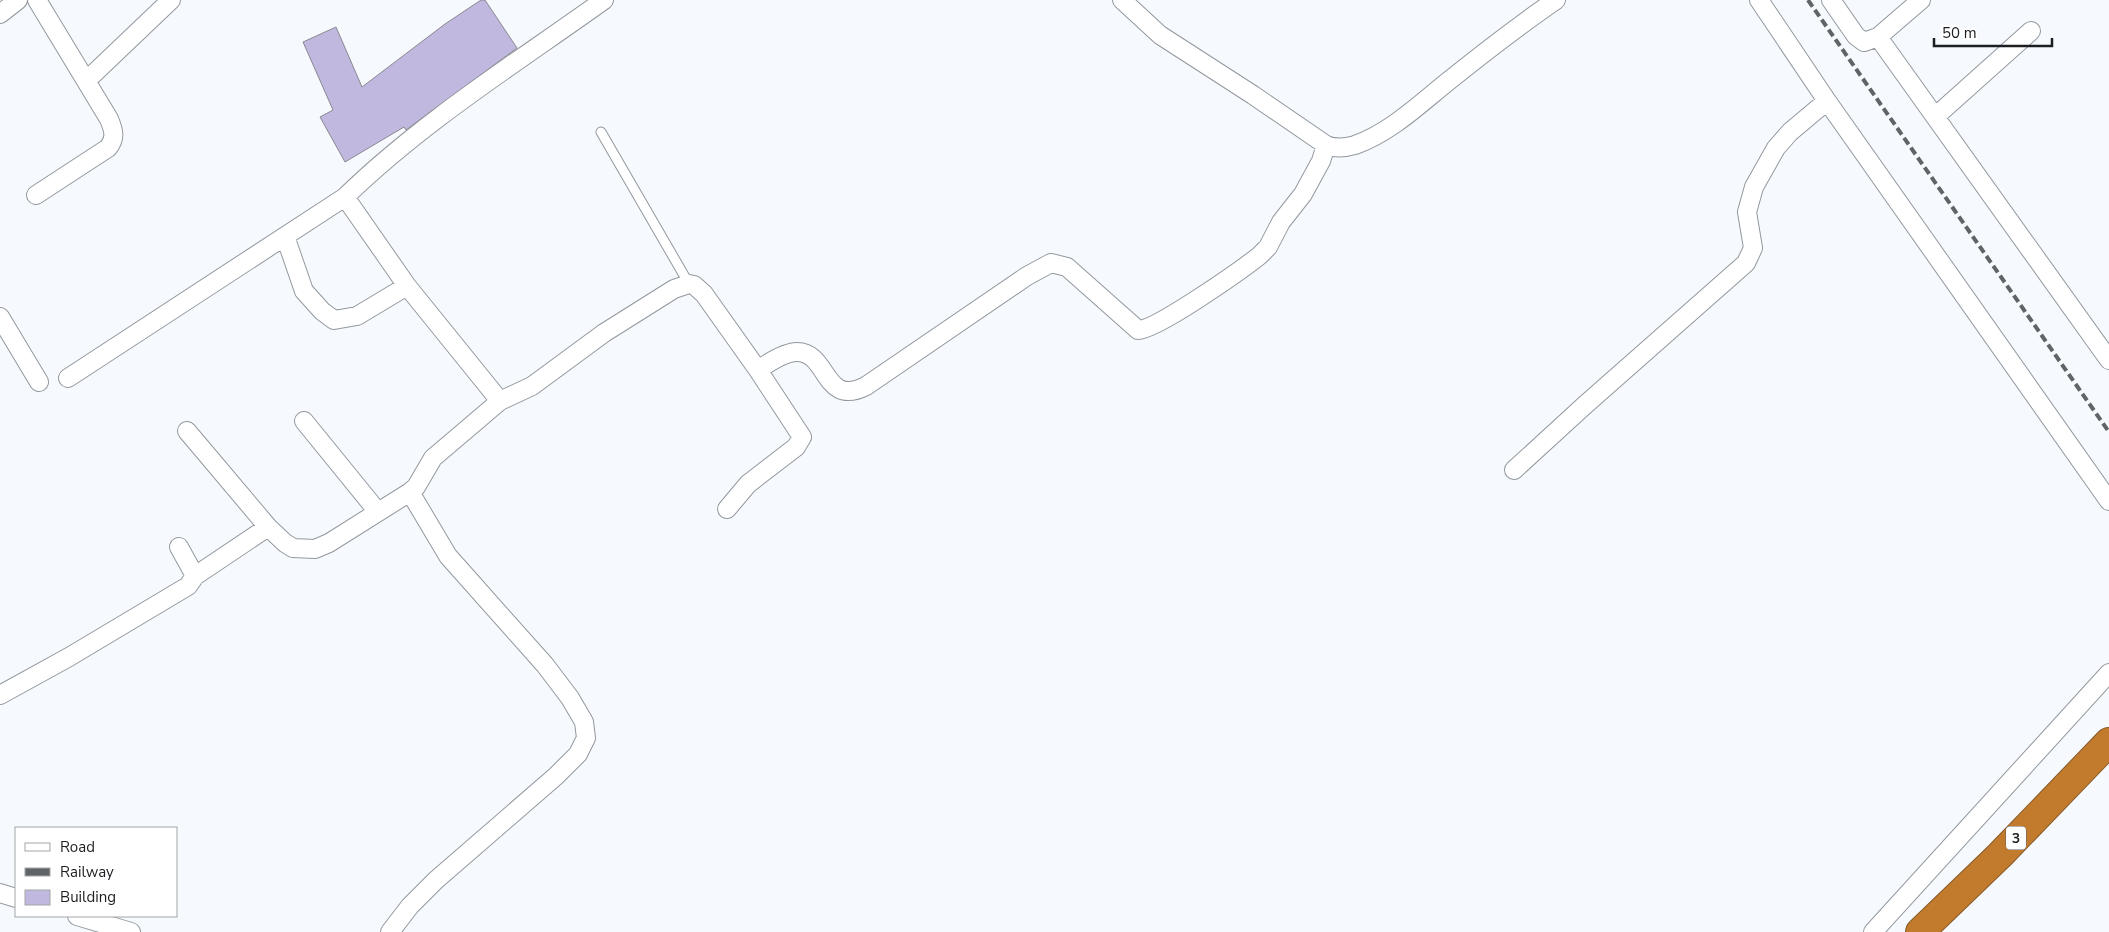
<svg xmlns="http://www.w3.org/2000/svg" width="2109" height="932" font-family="'Nunito Sans',sans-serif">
<rect width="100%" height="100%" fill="#f6fafe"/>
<path fill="#c1b8df" stroke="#8a888f" d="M481,0H485L517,48L406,130L404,127L345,162L320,117L333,110L303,42L336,27L362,87L445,24Z"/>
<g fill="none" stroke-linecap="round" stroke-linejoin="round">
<defs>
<path id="lane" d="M601,132L689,284"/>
<path id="street" d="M1122,0L1160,35L1253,95L1326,145C1336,149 1345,148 1355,145C1389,133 1419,105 1446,83C1482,54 1518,26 1556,0
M1759,0L1827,101L2109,501
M1831,0L1856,36L1864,42L1878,37L1921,0
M0,14L18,0
M1878,37L2109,360
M86,81L171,0
M1936,116L2031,31
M36,195L108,148C116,138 114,131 109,119L37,0
M345,197L407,286L500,401
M285,236L304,291L322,311L334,320L357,316L407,286
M0,317L39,382
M68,378L345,197C422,122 516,63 604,0
M304,421L378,512
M187,431L268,527L285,543L293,548L315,549L329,543L410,492L416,487L433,458L500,401L532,386L604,333L674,289L689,284L694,285L704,294L758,370C768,363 785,352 797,352C829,352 823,408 866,386L1027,276L1051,263L1067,267L1138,330C1156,330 1240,271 1259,256L1268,247L1281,222L1303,194L1321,161L1326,145
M1514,470L1585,405L1746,263L1753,248L1747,212L1754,187L1776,148L1790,132L1827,101
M727,509L748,484L796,447L802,437L758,370
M195,576L268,527
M0,695L69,657L188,586L195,576L179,547
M0,893L16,898
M77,916L131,932
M390,932L410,906L436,880L556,776L578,754L586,738L584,722L570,698L545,665L448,556L410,492
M1873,932L2109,673"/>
<path id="highway" d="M1920,932L2000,855L2109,742"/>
</defs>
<use href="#lane" stroke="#92989e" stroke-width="11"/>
<use href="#street" stroke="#92989e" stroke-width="20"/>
<use href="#highway" stroke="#885a29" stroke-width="30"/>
<use href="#lane" stroke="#fff" stroke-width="9"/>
<use href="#street" stroke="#fff" stroke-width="18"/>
<use href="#highway" stroke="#c27b2d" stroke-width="28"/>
<path stroke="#616467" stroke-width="4" stroke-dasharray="8 4" stroke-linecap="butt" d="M1808,0L2109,432"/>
</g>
<g text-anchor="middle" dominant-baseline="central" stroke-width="4.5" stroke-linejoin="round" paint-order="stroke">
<rect fill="#fff" stroke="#606264" stroke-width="1" x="2006" y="826.5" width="20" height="23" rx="4"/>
<g font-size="14" font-weight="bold" fill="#1c1e21">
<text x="2016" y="838">3</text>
</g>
</g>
<rect x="15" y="827" width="162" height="90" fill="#ffffff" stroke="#a4a5a6"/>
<rect x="25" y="843" width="25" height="8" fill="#ffffff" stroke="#a4a5a6"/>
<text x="60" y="852" font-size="15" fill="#1c1e21">Road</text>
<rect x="25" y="868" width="25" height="8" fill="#616467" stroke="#a4a5a6"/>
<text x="60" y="877" font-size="15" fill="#1c1e21">Railway</text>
<rect x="25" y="890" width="25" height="15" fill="#c1b8df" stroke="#a4a5a6"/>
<text x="60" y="902" font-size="15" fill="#1c1e21">Building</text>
<path d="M1934 38v8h118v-8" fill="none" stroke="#1c1e21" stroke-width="2.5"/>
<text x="1942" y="38" font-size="15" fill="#1c1e21" stroke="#ffffff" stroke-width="4" paint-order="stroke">50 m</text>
</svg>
